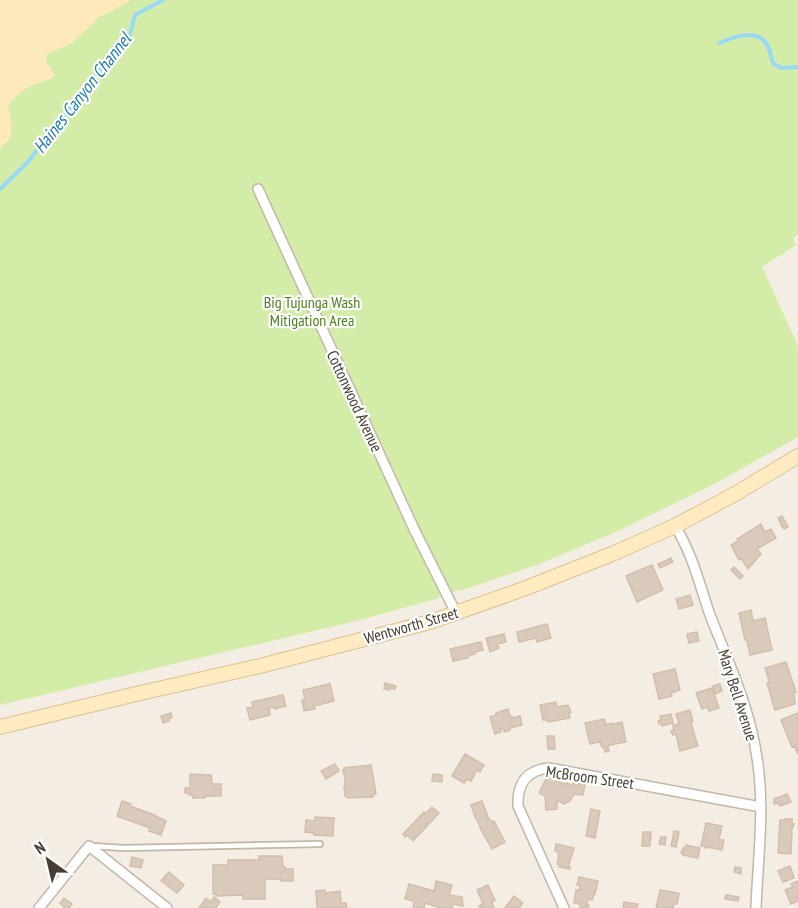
<svg xmlns="http://www.w3.org/2000/svg" width="798" height="908" font-family="'PT Sans Narrow',sans-serif">
<rect width="100%" height="100%" fill="#f4ede3"/>
<path fill="#d3eca7" d="M0,0H798V234L793,238L796,245L762,267L798,346V437L716,483L616,532L539,564L460,591L459,590L439,596V598L360,620L0,705Z"/>
<path fill="#fde9ba" d="M0,0H129V2L100,17L72,43L46,55L47,63L55,76C48,81 41,82 33,85C22,90 14,97 8,107C12,119 12,127 10,140L0,148Z"/>
<g fill="none" stroke-linecap="round" stroke-linejoin="round">
<path stroke="#98d9f7" stroke-width="4" d="M720,43C734,36 761,27 769,49C771,54 771,58 773,63L781,68L798,67
M0,189L27,163L109,58L129,38L135,15L163,0"/>
</g>
<path fill="#d9cabb" stroke="#d2bfaa" stroke-width="1.5" d="M782,516L788,527L784,529L782,526V527L778,518Z
M761,524L765,532L771,529L776,538L757,549L761,554L748,569L741,558L739,560L731,545L738,541L737,539Z
M671,558L673,562L660,568L658,564Z
M652,565L663,590L637,602L626,576Z
M734,567L743,576L740,579L731,570Z
M690,595L693,605L679,609L676,599Z
M751,610L753,621L765,618L772,650L750,655L747,640H745L739,613Z
M547,624L551,638L537,642L536,638L519,642L517,632Z
M697,632L699,641L689,643L687,634Z
M504,634L506,642L497,644L499,648L490,652L486,638Z
M481,642L483,650L475,652V654L468,656V658L453,661L450,649Z
M786,662L796,692L794,693L795,704L775,710L767,683H770L765,668Z
M675,669L680,690L671,693L672,696L659,699L653,674Z
M385,683L396,686L395,689L390,688V690L384,689Z
M330,684L334,701L314,706L315,709L304,711L302,700H305L303,690Z
M720,684L722,691L715,694L713,686Z
M712,688L719,708L709,711L707,707L702,709L696,693Z
M283,695L286,706L275,709L274,707L269,708L270,715L250,720L247,708L253,707L252,702Z
M556,702L557,707L568,705L571,712L569,713L570,718L548,722L547,720H543L540,705Z
M508,709L510,717L512,716L513,718L520,716L522,725L510,728V730L504,732V729H500L501,732L495,734L490,717L496,715V713Z
M690,710L693,722L691,723L698,746L680,751L676,734L673,735L671,731L674,730L673,725L679,724L676,714Z
M171,713L172,718L168,719L169,721L163,723L161,716Z
M798,713V754L794,746L792,747L781,720Z
M671,714L673,723L662,726V724H659L658,721L661,720L660,716Z
M604,719L606,725L613,723L614,724L622,722L626,742L610,745L608,747L609,751L605,752V749L602,747L600,742L602,741L590,744L585,723Z
M547,736H554L555,749H548Z
M465,754L484,765L480,772L477,770L471,781L467,779L464,783L452,776Z
M335,764L339,771L326,779L321,771Z
M371,765L376,794L373,795V797L347,798V796H345L344,787H345V778L343,770H344V768Z
M190,774L211,775L212,784H221V796H205V798H193V795H189L190,793H185V788H190Z
M433,774L442,775V782L432,781Z
M548,775L562,783L566,784L567,783L573,786V783L585,784L583,795L574,794L570,801L564,804L557,800V809L546,810L545,796L539,793Z
M787,794L791,802L780,806L778,803L774,804V799Z
M122,801L131,804L130,806L155,815V816L166,821L161,835L149,831L150,828L117,816Z
M482,801L488,817L492,822L494,821L505,842L492,849L480,828H481L475,817L471,805Z
M432,807L439,813L413,841L407,835L405,837L403,834L424,812L425,814Z
M591,809L600,811L595,838L586,836Z
M315,817L334,818L333,836L314,835V833L305,832L306,820L315,821Z
M785,819H792V824H794L793,827H792L791,854L778,853L780,820H785Z
M706,823L722,826L719,840H724L722,850L708,847L707,848H705V846H701Z
M674,831L679,832L676,847L671,846Z
M643,832H651L650,846H642Z
M661,837H666L665,845L659,844Z
M556,844L574,848L568,867H570V869L559,867L560,865L557,864L559,855L558,854V852L555,851Z
M686,845L700,848L698,858L683,855L684,854L681,853L683,848H685Z
M259,856H282L283,867H285V869H293V881H281V879H265V899H243V895L216,896V894H213V865H228V860H259Z
M132,857L143,860L141,868L130,866Z
M790,866L794,878L783,882L778,871Z
M735,867L741,868V874L734,872Z
M169,872L184,885L177,893L161,881Z
M579,877L598,881L595,894H594L592,900L588,899L587,905H589L588,908L580,907V904L574,903L576,890H579L580,886L577,885Z
M436,881L452,885L449,895L462,897L463,906L453,904L452,908H441L425,903L424,908H413L414,901L405,899L409,884L434,891Z
M798,881V901L791,904L785,890L793,887L791,884Z
M488,885L495,900L492,902L494,908H480L479,906L483,904L477,890Z
M325,890V893L340,891L341,903H346L347,908H317L316,891Z
M660,890L679,893L677,904H674L673,908H656Z
M726,895L739,897L738,901L725,899Z
M514,896L523,903L519,908H505Z
M214,897L220,902L216,908H199L206,898L211,902Z
M64,898L72,904L69,908H65L60,903Z
M624,902L638,904L637,908H623Z"/>
<g fill="none" stroke-linecap="round" stroke-linejoin="round">
<defs>
<path id="service" d="M92,846L124,848L320,844"/>
<path id="minor" d="M258,189L414,529L456,613
M675,526C693,555 699,583 710,615C728,661 750,708 757,758C765,807 758,858 756,908
M39,908L89,846L167,908
M564,908L518,806C517,783 527,770 549,768L761,807"/>
<path id="secondary" d="M0,727L136,694L260,666L430,622L526,588L612,554L675,526L735,494L798,456"/>
</defs>
<use href="#service" stroke="#c3b7a8" stroke-width="8"/>
<use href="#minor" stroke="#c3b7a8" stroke-width="12"/>
<use href="#secondary" stroke="#dbc190" stroke-width="16"/>
<use href="#service" stroke="#fff" stroke-width="4.5"/>
<use href="#minor" stroke="#fff" stroke-width="9"/>
<use href="#secondary" stroke="#ffebc2" stroke-width="14"/>
</g>
<g text-anchor="middle" dominant-baseline="central" stroke-width="4.5" stroke-linejoin="round" paint-order="stroke">
<g font-size="16" fill="#4c7d21" stroke="#fff">
<text x="312" y="302">Big Tujunga Wash<tspan x="312" dy="18">Mitigation Area</tspan></text>
</g>
<g font-size="16" fill="#463d33" stroke="#fff">
<text transform="translate(355 401) rotate(65)">Cottonwood Avenue</text>
<text transform="translate(411 625) rotate(-16)">Wentworth Street</text>
<text transform="translate(738 695) rotate(72)">Mary Bell Avenue</text>
<text transform="translate(590 777) rotate(8)">McBroom Street</text>
</g>
<g font-size="18" font-style="italic" fill="#207cab" stroke="#fff">
<text transform="translate(82 93) rotate(-52)">Haines Canyon Channel</text>
</g>
</g>
<g transform="translate(48 860) rotate(326)" stroke="#ffffff" stroke-width="4.5" paint-order="stroke">
<path d="M0-4.5L10 22L0 15L-10 22Z" fill="#463d33"/>
<text y="-9" font-size="16" font-weight="bold" text-anchor="middle" fill="#463d33">N</text>
</g>
</svg>
